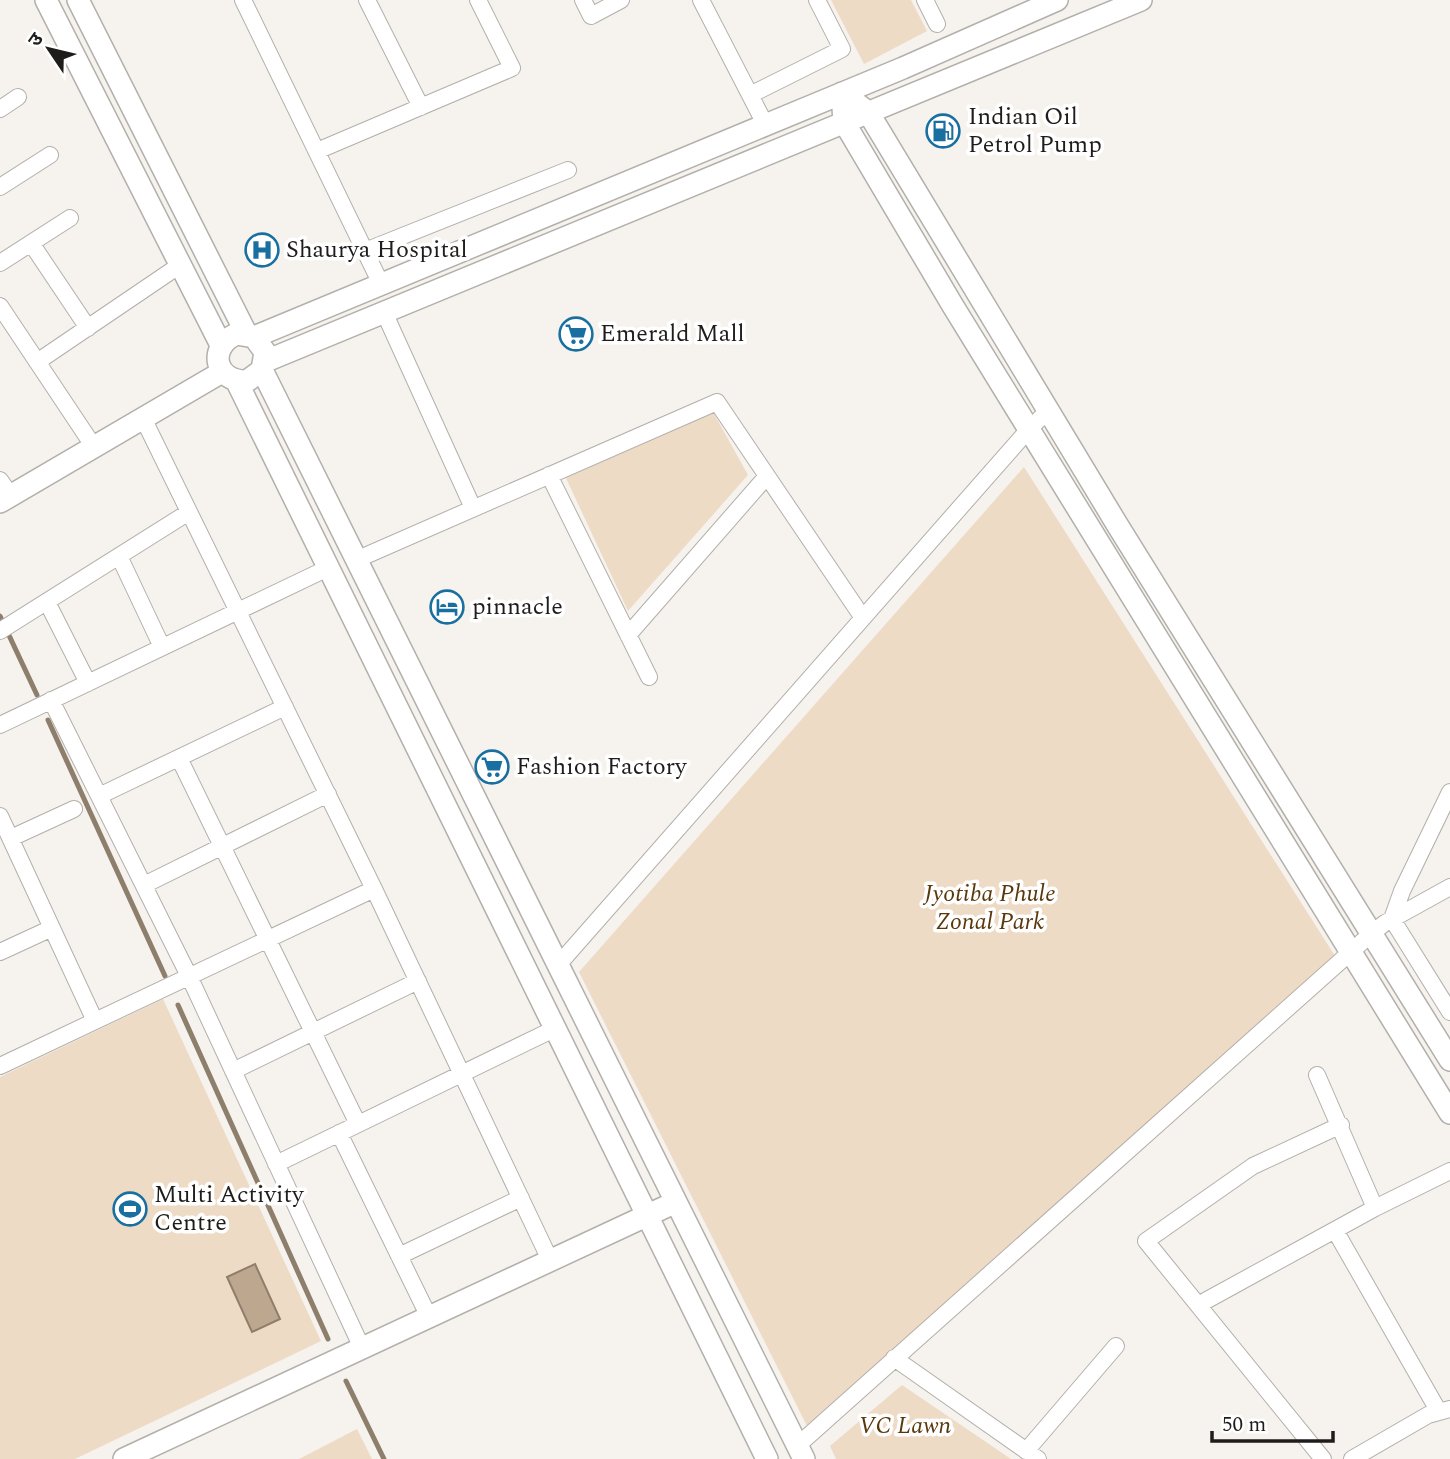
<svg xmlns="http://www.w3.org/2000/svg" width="1450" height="1459" font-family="Spectral,'Noto Sans Devanagari',serif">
<rect width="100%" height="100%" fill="#f6f2ed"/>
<path fill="#eedbc6" d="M831,0H911L927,31L864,64Z
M713,412L748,475L628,611L565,476Z
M1024,467L1335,956L807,1426L579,972Z
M163,999L321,1341L75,1459H0V1077Z
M902,1385L1011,1459H836L830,1446Z
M357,1429L372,1459H299Z"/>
<path fill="#bda88f" stroke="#8e7e6c" stroke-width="2" d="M255,1264L280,1319L252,1332L227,1277Z"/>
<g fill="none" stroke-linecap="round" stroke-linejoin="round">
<path stroke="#8e7e6c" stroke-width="5" d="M0,616L37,695
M48,720L165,976
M178,1005L328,1339
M346,1381L384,1459"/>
<defs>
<path id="street" d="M243,0L381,284
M367,0L421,107
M583,0L591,16L621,0
M701,0L765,124
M925,0L937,24
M750,95L842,49L817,0
M0,109L18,97
M317,151L512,68L478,0
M0,187L50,155
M31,243L88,328
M365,251L568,170
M0,263L70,218
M0,306L94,447
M384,312L473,508
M37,362L180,265
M143,418L374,889L550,1260
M549,475L649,677
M0,480L11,496
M119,556L162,647
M358,559L717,402L863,618
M47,602L88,683
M0,631L189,512
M628,635L767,476
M51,700L189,976L362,1348
M0,725L328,568
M179,758L358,1124
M1450,792L1402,891L1392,919L1450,1012
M99,796L285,707
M0,816L95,1021
M11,838L74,809
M144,885L328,794
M0,952L52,928
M558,965L1029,429L1048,411
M0,1066L374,889
M233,1071L418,981
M1317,1075L1375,1208
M339,1133L429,1317
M276,1164L554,1029
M1336,1232L1439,1412
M399,1256L521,1198
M1198,1305L1375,1208L1450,1171
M894,1358L1038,1459
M797,1446L1372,933L1385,923L1450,887
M1026,1451L1116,1346
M1323,1459L1146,1241L1253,1166L1341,1125
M1352,1459L1428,1415L1450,1409"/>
<path id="secondary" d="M46,0L221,345
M78,0L246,333
M842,93L844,122L953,306L1450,1113
M842,93L868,112L1118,526L1450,1060
M254,337L265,352L262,370L247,381C215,382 207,348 236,334L254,337L903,68L1057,0
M266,361L1141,0
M262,370L804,1459
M237,382L767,1459
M0,502L222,372
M124,1459L676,1202"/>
</defs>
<use href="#street" stroke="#b3afab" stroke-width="18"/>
<use href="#secondary" stroke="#b3afab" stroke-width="24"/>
<use href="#street" stroke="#fff" stroke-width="16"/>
<use href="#secondary" stroke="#fff" stroke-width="21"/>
</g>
<defs>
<symbol id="fuel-ring" viewBox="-11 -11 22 22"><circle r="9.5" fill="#fff" stroke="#1970a0" stroke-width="1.5"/><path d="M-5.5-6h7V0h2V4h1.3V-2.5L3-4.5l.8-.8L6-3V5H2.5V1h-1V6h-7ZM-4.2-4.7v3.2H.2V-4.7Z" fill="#1970a0"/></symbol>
<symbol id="hospital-ring" viewBox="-11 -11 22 22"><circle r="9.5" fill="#fff" stroke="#1970a0" stroke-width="1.5"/><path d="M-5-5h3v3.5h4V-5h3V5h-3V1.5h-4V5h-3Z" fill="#1970a0"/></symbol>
<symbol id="supermarket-ring" viewBox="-11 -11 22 22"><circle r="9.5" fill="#fff" stroke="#1970a0" stroke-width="1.5"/><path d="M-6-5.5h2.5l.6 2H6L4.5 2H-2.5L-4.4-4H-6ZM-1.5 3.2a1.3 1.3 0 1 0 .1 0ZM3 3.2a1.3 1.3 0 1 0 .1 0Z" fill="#1970a0"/></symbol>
<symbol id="hotel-ring" viewBox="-11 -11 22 22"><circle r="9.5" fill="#fff" stroke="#1970a0" stroke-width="1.5"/><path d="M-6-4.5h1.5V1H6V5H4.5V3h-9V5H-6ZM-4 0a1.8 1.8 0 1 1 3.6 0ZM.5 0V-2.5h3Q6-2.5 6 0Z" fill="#1970a0"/></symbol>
<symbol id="stadium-ring" viewBox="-11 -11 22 22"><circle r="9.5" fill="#fff" stroke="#1970a0" stroke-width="1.5"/><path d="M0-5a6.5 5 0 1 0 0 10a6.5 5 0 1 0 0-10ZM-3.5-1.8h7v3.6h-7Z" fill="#1970a0"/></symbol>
</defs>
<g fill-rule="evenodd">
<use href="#fuel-ring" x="924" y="112" width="38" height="38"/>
<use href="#hospital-ring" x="243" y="231" width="38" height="38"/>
<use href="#supermarket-ring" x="557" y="315" width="38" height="38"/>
<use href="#hotel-ring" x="428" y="588" width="38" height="38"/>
<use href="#supermarket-ring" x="473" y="748" width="38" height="38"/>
<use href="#stadium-ring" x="111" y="1190" width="38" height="38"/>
</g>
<g text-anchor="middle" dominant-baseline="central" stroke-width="7" stroke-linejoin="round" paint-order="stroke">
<g font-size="24" fill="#1f1d1c" stroke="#fff" text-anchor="start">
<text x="968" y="117">Indian Oil<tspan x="968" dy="28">Petrol Pump</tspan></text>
<text x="286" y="250">Shaurya Hospital</text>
<text x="600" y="334">Emerald Mall</text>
<text x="472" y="607">pinnacle</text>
<text x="516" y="767">Fashion Factory</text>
<text x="154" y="1195">Multi Activity<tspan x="154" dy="28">Centre</tspan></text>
</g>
<g font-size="24" font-style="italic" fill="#59390c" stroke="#fff">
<text x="990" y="894">Jyotiba Phule<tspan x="990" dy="28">Zonal Park</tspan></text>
<text x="905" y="1426">VC Lawn</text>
</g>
</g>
<g transform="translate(49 49) rotate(305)" stroke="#ffffff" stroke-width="5" paint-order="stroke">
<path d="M0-5L12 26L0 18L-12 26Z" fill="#1f1d1c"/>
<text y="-10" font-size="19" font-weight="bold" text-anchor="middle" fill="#1f1d1c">उ</text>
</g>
<path d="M1212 1431v10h121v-10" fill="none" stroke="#1f1d1c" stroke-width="3.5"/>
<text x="1222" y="1431" font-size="21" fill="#1f1d1c" stroke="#ffffff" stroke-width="5" paint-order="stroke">50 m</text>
</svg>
